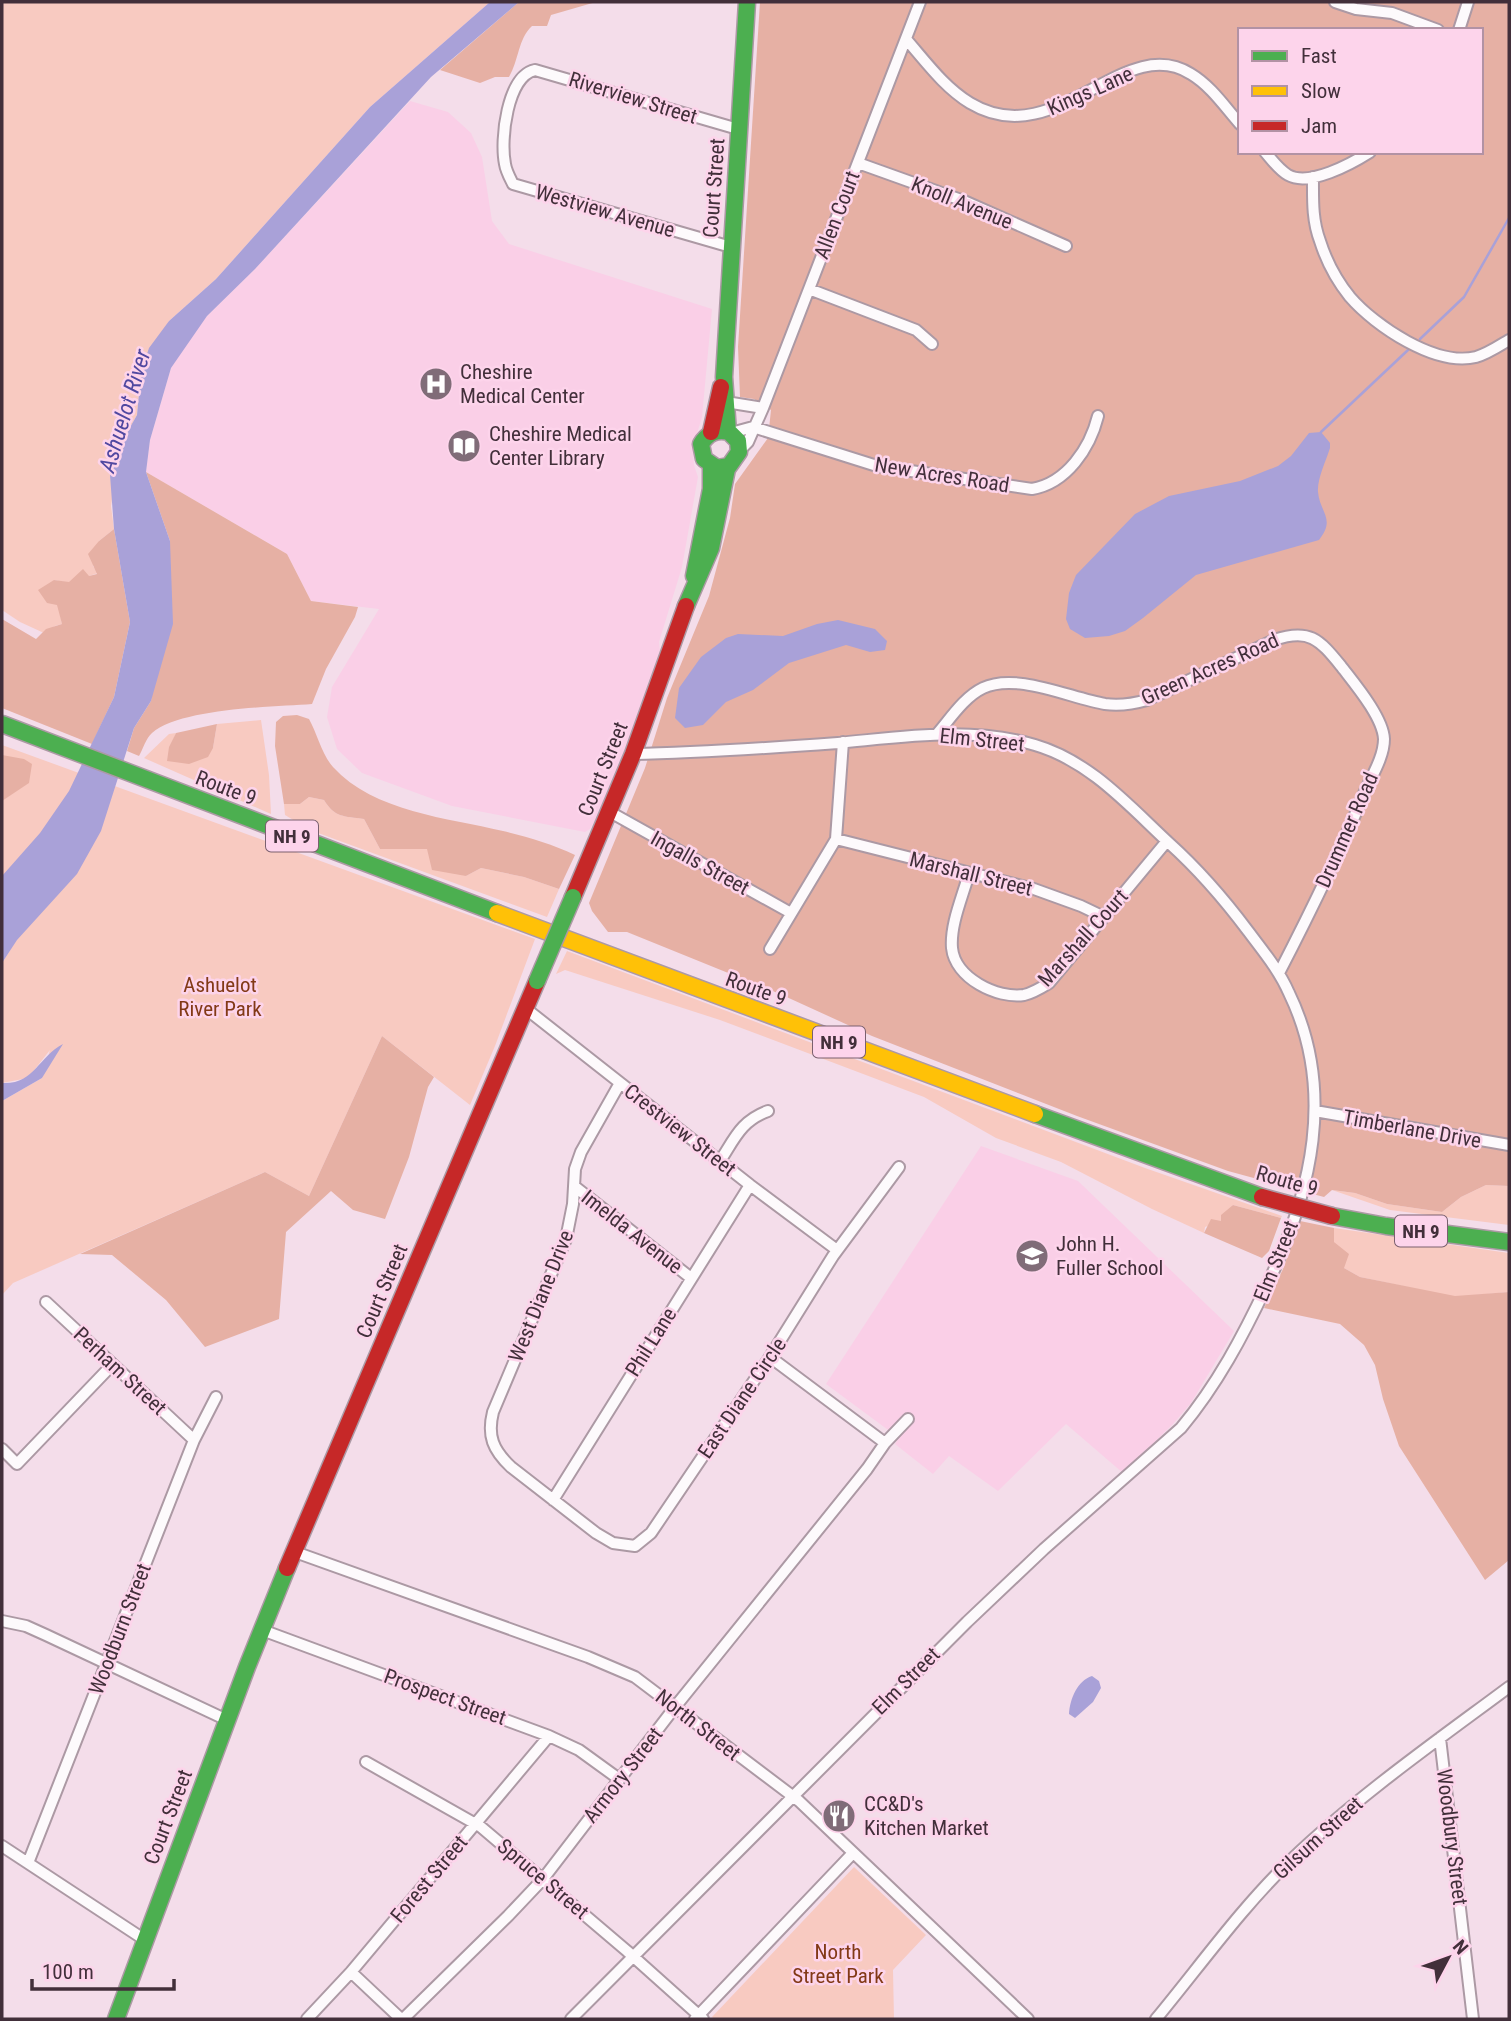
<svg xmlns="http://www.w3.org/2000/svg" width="1511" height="2021" font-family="'Roboto Condensed',sans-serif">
<rect width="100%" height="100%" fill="#f4ddea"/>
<path fill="#facfe7" d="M410,101L448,112L471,133L482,157L492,221L509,244L712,309L702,417L693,447L694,465L698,477L682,567L659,642L660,653L646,696L621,765L596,819L590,829L585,832L452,806L362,773L337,749L327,717L332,687L379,609L311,601L287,554L146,472L150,440L171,368L188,341L207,316L255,269Z
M981,1146L1078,1181L1234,1331L1191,1403L1173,1424L1123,1473L1066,1424L998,1491L949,1456L933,1474L895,1444L899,1438L826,1384Z"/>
<path fill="#f8cac1" d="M2,2H490L370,107L216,279L169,321L141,372L137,415L120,445L111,506L114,529L99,541L93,566L98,573L69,583L54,580L62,624L55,626L44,633L20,622L2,610Z
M261,720L269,775L271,814L144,758L169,734L176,733L170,747L213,748L217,724Z
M2,745L535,939L495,1046L470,1105L382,1036L309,1196L265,1172L13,1283L2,1295V1101L42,1078L50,1050L28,1078L2,1083V963L11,949L2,932Z
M309,797L324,800C335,818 344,816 364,819L380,849H428L466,876L481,868L524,877L559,889L547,917L310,830L285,815L284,804H300Z
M567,951L1145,1168L1282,1216L1281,1218L1233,1205L1221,1221L1205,1227L1204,1233L1152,1209L1061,1162L996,1138L924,1097L720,1020L565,970L556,974Z
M1486,1185L1509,1186V1225L1390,1210L1332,1190L1355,1193L1387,1204L1442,1212L1461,1197Z
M1334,1228L1509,1253V1292L1455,1297L1360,1277L1344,1268L1334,1242Z
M854,1867L926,1935L893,1970L894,2019H714L712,2017Z"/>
<path fill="#e6b0a4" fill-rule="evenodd" d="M519,2H596L551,15L547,26H532C518,39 519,60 509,77H495L480,83L440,70Z
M760,2H1509V1186L1486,1185L1461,1197L1442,1212L1387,1204L1355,1193L1332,1190L1324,1197L1228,1171L1077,1116L872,1036L780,994L627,932H608L592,911L589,903L645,768L667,698L709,596L730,518L735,484L768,438L771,410L754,399L740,397L738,347ZM1240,30H1481V152H1240Z
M146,472L287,554L311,601L358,607L355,617L326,669L312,704C273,707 181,708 152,733C146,738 143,749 139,756L127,751L134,728L151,701L170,541Z
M114,529L130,622L114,697L92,744L2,708V619L36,639L46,629L62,624L57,605L47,603L38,590L54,580L69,582L83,569L89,576L97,574L88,554L99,541Z
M297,715L309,719C317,733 322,755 333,767C374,812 448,818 503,831C528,837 552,844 575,855L559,889L524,877L481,868L466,876L432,870L427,849H380L364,819C344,816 335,818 324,800L309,797L300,804H284L275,746L276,722L283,716Z
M217,724L213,748L208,757L189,764L167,761L169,747L176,733Z
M2,755L24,759L32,764L29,783L2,801Z
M382,1036L434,1077L428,1087L409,1157L385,1219L353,1210L331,1191L286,1232L279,1319L205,1347L166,1300L112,1255L80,1254L265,1172L309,1196Z
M1233,1205L1281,1218L1269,1251L1262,1258L1204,1233L1211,1219L1221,1221V1215Z
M1300,1221L1334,1228V1242L1349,1254L1344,1268L1360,1277L1455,1296L1509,1292V1560L1485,1580L1399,1446L1383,1399L1375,1365L1364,1345L1340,1324L1264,1308L1283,1269Z"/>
<path fill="#a9a1d8" d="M490,2H519L431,77L255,269L207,316L171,368L150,440L146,472L170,541L173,624L151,701L134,728L101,831L77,874L17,940L2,963V876L40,833L69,791L114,697L130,622L114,529L110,475L120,445L137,415L141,372L149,348L169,321L216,279L370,107Z
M1321,432L1330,443V448C1326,461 1317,479 1318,492C1320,513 1336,519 1319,540L1196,575L1143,618L1125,631L1109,636L1085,638L1070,629L1066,619L1069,593L1076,575L1135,514L1169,496L1240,481L1278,466L1291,456L1309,433Z
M838,620L875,629L887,641L885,650L870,652L846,645L789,663L753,690L726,702L703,725L685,728L675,718L679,688L701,657L726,638L738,634L783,636L817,624Z
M63,1044L42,1078L2,1101V1083C34,1085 38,1057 63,1044Z
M1092,1676L1099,1681L1101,1688L1093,1702L1075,1718L1069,1714C1070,1699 1077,1681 1092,1676Z"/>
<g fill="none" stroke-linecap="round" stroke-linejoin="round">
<path stroke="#a9a1d8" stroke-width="2.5" d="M1420,339L1464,297L1509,218
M1321,432L1408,350"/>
<defs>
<path id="street" d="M1335,2L1356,9L1392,13L1438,30
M1459,30L1468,2
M906,39C926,62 944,87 970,103C1056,155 1123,31 1191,74C1211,86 1225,107 1240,124
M1265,152C1272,160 1279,170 1288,175C1309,187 1351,164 1370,152
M858,163L964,201L1066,246
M1313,177C1313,199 1312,220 1320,241C1326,260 1337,281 1350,297C1375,326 1436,367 1476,357C1487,354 1499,346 1509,340
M731,247L513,184C510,178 506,171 505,164C500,140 507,76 535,70L738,129
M809,289L916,330L932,344
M726,402L763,408
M731,433L753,427L877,466L1032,489C1067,483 1090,448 1098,416
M739,451L748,442L763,408L920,2
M937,734C950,719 964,697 983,688C1016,672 1070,698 1105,704C1119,706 1133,704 1147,700L1274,640C1309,628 1319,639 1341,666C1354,683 1383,717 1384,739C1384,756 1373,774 1366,789C1340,852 1310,913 1279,973
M610,812L791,913
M836,839L1034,889L1081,906L1104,917
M969,873C963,896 950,924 952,948C955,978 997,999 1024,995C1033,993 1041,988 1049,983L1167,841
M770,949L836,839L843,742
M525,1008L750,1185L837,1250
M620,1083L581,1152L575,1169L573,1204L566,1239L493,1412C487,1436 493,1450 511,1467L596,1533L613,1543L635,1546L651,1533L770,1357L833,1256L899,1167
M1315,1111L1509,1145
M720,1161C735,1138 741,1121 768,1111
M574,1186L691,1278
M46,1302L194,1440
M770,1357L885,1443
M2,1449L17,1464L112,1365
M553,1500L750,1185
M295,1552L588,1657L635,1677L799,1801L1028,2019
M2,1621L26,1626L46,1635L227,1720
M262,1630L549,1736L579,1750L619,1779
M1440,1738L1473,2019
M366,1762L481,1827L627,1951L703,2019
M2,1846L145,1940
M28,1863L194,1440L216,1397
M351,1972L401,2019
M307,2019L351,1972L549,1736
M403,2019L508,1916L543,1879L675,1707L867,1469L885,1443L908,1419
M571,2019L967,1622L1044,1549L1181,1428C1217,1385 1243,1336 1267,1285C1312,1192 1336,1090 1289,993C1279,970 1263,951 1248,931C1224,899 1199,870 1169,843C1129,806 1090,761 1035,745C971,726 903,737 838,743C770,748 701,753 633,754
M695,2019L853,1853
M1156,2019C1200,1966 1241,1908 1291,1860C1358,1796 1435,1742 1509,1687"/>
<path id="fast" d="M728,432L724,377L747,2
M694,576L711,489V466
M686,606L711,548L727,469L739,452L738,441L729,432C716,429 708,433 701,444L704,459L717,468L729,466
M2,724L497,913
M1035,1114L1262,1197
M1332,1216L1386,1226L1509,1242
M116,2019L247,1667L287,1568"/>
<path id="slow" d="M497,913L1035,1114"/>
<path id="jam" d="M711,432L721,387
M573,897L633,754L686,606
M287,1568L537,981"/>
</defs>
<use href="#street" stroke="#ac99a4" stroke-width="14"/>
<use href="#fast" stroke="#ac99a4" stroke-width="19"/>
<use href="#slow" stroke="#ac99a4" stroke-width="19"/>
<use href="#jam" stroke="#ac99a4" stroke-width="19"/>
<use href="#street" stroke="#fdfafc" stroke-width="10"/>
<use href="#fast" stroke="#4caf50" stroke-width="16"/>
<use href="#slow" stroke="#ffc107" stroke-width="16"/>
<use href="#jam" stroke="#c62828" stroke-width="16"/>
<defs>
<path id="fast-bridge" d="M537,981L573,897"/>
<path id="jam-bridge" d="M1262,1197L1332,1216"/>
</defs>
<use href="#fast-bridge" stroke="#ac99a4" stroke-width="19" stroke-linecap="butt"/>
<use href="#jam-bridge" stroke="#ac99a4" stroke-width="19" stroke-linecap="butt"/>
<use href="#fast-bridge" stroke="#4caf50" stroke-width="16"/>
<use href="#jam-bridge" stroke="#c62828" stroke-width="16"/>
</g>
<defs>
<symbol id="hospital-disc" viewBox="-11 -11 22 22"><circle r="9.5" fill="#806c78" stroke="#fdd4eb"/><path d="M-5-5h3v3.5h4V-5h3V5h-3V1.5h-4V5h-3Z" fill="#fff"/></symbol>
<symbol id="library-disc" viewBox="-11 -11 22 22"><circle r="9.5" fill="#806c78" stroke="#fdd4eb"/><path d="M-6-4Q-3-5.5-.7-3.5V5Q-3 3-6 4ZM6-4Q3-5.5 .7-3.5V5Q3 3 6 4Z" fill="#fff"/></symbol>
<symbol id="school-disc" viewBox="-11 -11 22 22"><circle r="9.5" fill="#806c78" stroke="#fdd4eb"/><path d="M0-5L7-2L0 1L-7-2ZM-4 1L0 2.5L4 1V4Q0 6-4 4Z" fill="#fff"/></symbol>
<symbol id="restaurant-disc" viewBox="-11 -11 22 22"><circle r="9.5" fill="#806c78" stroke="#fdd4eb"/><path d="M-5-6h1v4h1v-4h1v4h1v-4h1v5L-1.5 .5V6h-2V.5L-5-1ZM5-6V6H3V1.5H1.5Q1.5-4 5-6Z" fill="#fff"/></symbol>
</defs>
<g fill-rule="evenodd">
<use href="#hospital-disc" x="417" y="365" width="38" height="38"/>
<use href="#library-disc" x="445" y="427" width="38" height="38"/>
<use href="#school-disc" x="1013" y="1237" width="38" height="38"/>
<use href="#restaurant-disc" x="820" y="1797" width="38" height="38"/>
</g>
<g text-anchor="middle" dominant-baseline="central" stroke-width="5" stroke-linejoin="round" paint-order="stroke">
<g fill="#fdd4eb" stroke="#7a606f" stroke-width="2">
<rect x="266" y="820.5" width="52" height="31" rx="5"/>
<rect x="813" y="1026.5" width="52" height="31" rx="5"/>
<rect x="1395" y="1215.5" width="52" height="31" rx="5"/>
</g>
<g font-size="19" font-weight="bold" fill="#422f3a">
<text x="292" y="836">NH 9</text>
<text x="839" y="1042">NH 9</text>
<text x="1421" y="1231">NH 9</text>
</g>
<g font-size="21" fill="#422f3a" stroke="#fdd4eb">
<text transform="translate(1090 91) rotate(-24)">Kings Lane</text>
<text transform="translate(633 98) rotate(17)">Riverview Street</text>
<text transform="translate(714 188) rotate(-86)">Court Street</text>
<text transform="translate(962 203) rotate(22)">Knoll Avenue</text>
<text transform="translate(605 211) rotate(16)">Westview Avenue</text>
<text transform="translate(837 215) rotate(-69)">Allen Court</text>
<text transform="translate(942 475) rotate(9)">New Acres Road</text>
<text transform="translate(1210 669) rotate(-24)">Green Acres Road</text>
<text transform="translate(982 740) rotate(6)">Elm Street</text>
<text transform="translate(603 769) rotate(-68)">Court Street</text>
<text transform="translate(226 788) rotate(21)">Route 9</text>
<text transform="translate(1347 830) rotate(-66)">Drummer Road</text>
<text transform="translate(700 863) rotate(29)">Ingalls Street</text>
<text transform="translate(971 874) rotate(14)">Marshall Street</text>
<text transform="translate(1083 938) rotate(-48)">Marshall Court</text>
<text transform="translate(756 989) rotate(20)">Route 9</text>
<text transform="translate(1412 1129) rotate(10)">Timberlane Drive</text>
<text transform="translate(680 1130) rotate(38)">Crestview Street</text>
<text transform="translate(1287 1181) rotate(16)">Route 9</text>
<text transform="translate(632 1232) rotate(38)">Imelda Avenue</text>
<text transform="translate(1276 1261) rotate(-68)">Elm Street</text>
<text transform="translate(382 1291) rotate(-67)">Court Street</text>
<text transform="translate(541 1296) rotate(-68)">West Diane Drive</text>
<text transform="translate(651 1342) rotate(-58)">Phil Lane</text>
<text transform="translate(120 1371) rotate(43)">Perham Street</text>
<text transform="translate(742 1398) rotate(-56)">East Diane Circle</text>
<text transform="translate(120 1629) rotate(-69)">Woodburn Street</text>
<text transform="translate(906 1681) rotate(-45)">Elm Street</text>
<text transform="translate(445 1697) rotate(20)">Prospect Street</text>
<text transform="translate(698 1725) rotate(38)">North Street</text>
<text transform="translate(623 1775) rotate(-52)">Armory Street</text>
<text transform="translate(168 1817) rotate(-69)">Court Street</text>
<text transform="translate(1452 1837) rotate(83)">Woodbury Street</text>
<text transform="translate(1318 1838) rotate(-42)">Gilsum Street</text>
<text transform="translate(429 1879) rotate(-50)">Forest Street</text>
<text transform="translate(543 1879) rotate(40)">Spruce Street</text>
</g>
<g font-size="21" fill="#422f3a" stroke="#fdd4eb" text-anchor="start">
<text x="460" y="372">Cheshire<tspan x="460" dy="24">Medical Center</tspan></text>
<text x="489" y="434">Cheshire Medical<tspan x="489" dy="24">Center Library</tspan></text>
<text x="1056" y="1244">John H.<tspan x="1056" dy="24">Fuller School</tspan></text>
<text x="864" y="1804">CC&amp;D's<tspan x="864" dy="24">Kitchen Market</tspan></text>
</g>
<g font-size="21" fill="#823916" stroke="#fdd4eb">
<text x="220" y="985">Ashuelot<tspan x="220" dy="24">River Park</tspan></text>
<text x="838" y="1952">North<tspan x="838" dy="24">Street Park</tspan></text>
</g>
<g font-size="23" font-style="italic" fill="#5048a0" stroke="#fdd4eb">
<text transform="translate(125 411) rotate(-73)">Ashuelot River</text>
</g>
</g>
<rect width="1511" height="2021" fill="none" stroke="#422f3a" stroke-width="7"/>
<rect x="1238" y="28" width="245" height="126" fill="#fdd4eb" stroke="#b292a4" stroke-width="2"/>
<rect x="1252" y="51" width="35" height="10" fill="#4caf50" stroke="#b292a4" stroke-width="2"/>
<text x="1301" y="63" font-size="21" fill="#422f3a">Fast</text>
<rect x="1252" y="86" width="35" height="10" fill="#ffc107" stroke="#b292a4" stroke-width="2"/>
<text x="1301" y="98" font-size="21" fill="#422f3a">Slow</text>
<rect x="1252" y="121" width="35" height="10" fill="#c62828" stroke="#b292a4" stroke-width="2"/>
<text x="1301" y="133" font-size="21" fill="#422f3a">Jam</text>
<g transform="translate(1448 1958) rotate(49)" stroke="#fdd4eb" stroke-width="5" paint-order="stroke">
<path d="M0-5L12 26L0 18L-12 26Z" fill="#422f3a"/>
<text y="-10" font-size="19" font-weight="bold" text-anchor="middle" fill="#422f3a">N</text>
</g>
<path d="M32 1979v10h142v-10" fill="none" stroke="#422f3a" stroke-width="3.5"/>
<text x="42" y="1979" font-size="21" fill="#422f3a" stroke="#fdd4eb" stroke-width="5" paint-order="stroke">100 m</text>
</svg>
